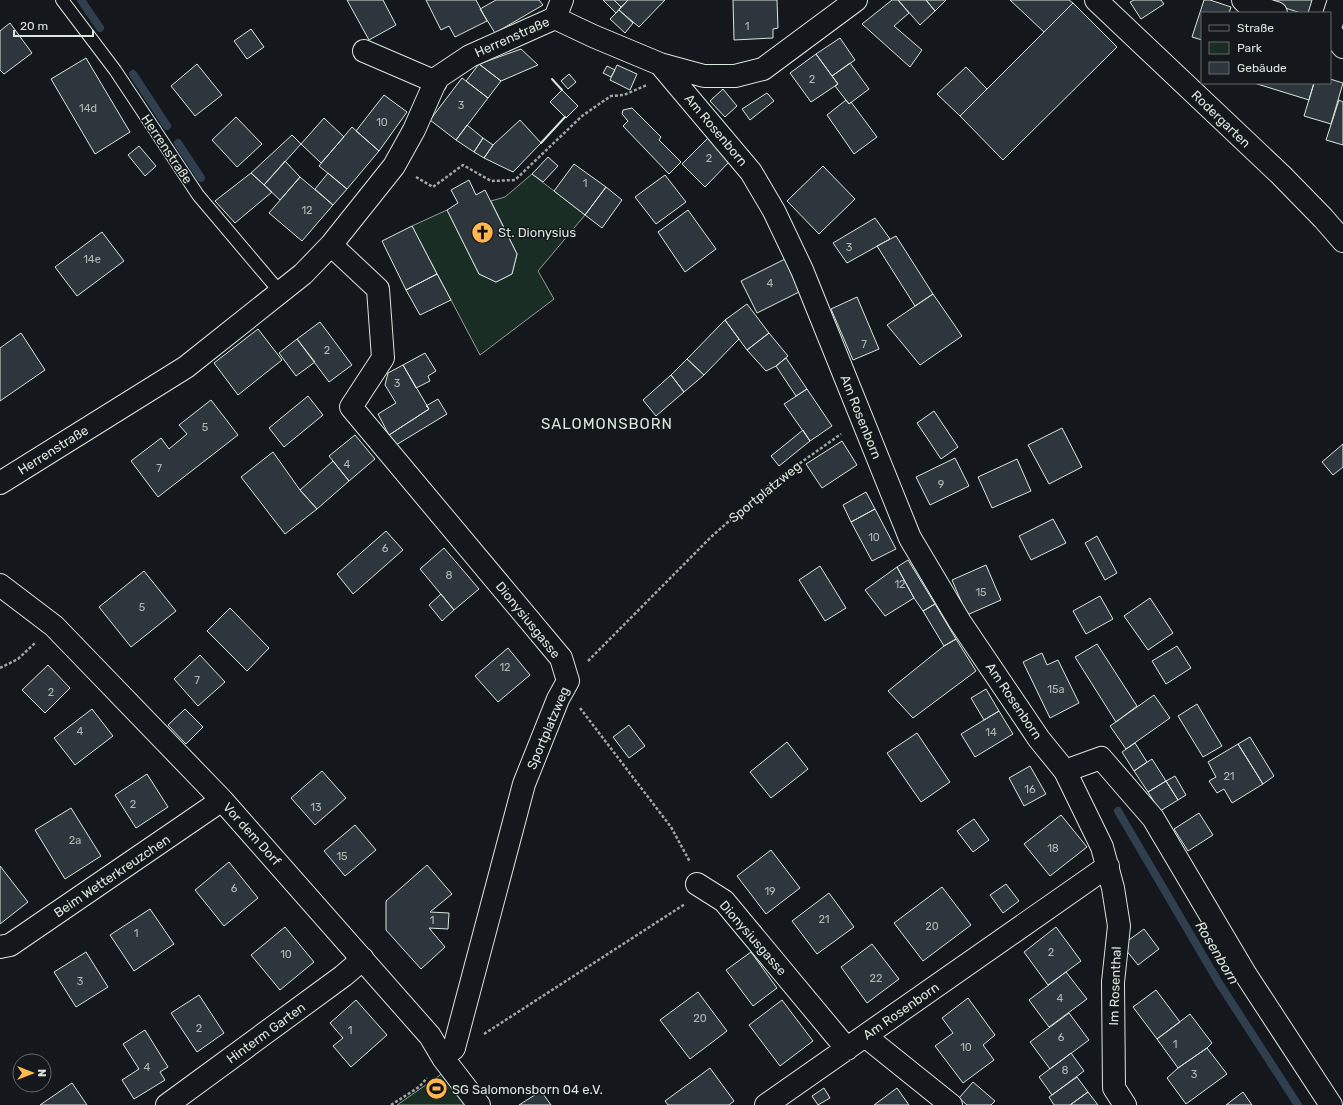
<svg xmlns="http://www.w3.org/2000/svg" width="1343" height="1105" font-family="Rubik,sans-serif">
<rect width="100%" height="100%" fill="#14181c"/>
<path fill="#1a2d24" stroke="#939e99" d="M532,174L585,215L538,271L554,299L480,355L412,226L447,210L479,274L496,282L512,274L517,254L491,201L505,197Z
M443,1073L465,1105H397Z"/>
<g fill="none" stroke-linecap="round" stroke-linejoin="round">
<path stroke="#2f3f4d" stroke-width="8" d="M81,0L100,28
M133,74L167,126
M178,143L201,178
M1118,811L1219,983L1298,1105"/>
</g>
<path fill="#2c363c" stroke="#d8e6dc" d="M347,0H383L396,25L369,40Z
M426,0H476L487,21L455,37L449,26L441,30Z
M496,0H539L543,5L495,33L480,9Z
M603,0H614L621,7L616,13Z
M614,0H628L621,7Z
M628,0H665L639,27L619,10Z
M733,0H777L778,28L773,29V38L734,40Z
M892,0H898L909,13L894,26L922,50L910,67L862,24Z
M898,0H926L935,11L920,25Z
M926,0H946L935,11Z
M1010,0H1069L1073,3L1044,32Z
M1134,0H1161L1164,4L1141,19L1130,2Z
M1204,0H1210L1231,7L1229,13H1202V40L1192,37Z
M1260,0H1312L1308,13H1301Z
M1073,3L1117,47L1003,160L960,116Z
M619,10L633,23L625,33L610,19Z
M10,23L32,53L4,74L0,70V31Z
M251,29L264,47L247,59L234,41Z
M840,38L855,60L832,76L816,54Z
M521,49L538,65L501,81L479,64Z
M816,54L838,84L811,102L790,73Z
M86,58L130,132L95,154L51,79Z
M850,63L869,89L849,104L835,86L838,84L832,76Z
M197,64L222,95L195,116L171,86Z
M479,64L501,81L488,98L466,81Z
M617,65L637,74L630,90L610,80Z
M607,66L615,70L611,77L603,73Z
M966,67L987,89L960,116L937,94Z
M569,74L576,82L568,89L561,81Z
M462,78L488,98L456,140L430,120Z
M1330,79L1343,83L1331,124L1304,116L1314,83H1330Z
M1254,83H1314L1309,100Z
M723,89L737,106L725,117L710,101Z
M562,90L578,106L566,118L550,102Z
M767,93L774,101L750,120L742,109Z
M384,95L407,112L379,151L356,131Z
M846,100L849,104L851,102L877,137L854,154L827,115Z
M1339,100L1343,102V145L1326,140Z
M632,108L661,137L659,140L681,162L669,174L623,126L628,121L622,114L623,110Z
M236,117L262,144L237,167L212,140Z
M324,118L344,137L321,163L301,144Z
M520,120L541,143L513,172L484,158L493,145Z
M467,125L483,138L474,152L456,140Z
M352,127L379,151L347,189L319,166Z
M292,135L301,144L264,185L251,173Z
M483,138L493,145L484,158L474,152Z
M708,138L730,161L705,187L682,164Z
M139,146L156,166L145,176L128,155Z
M548,157L558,166L543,182L532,174Z
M285,161L300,177L280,200L264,185Z
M574,164L606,187L585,215L554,191Z
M823,166L855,199L819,234L787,201Z
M251,173L272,192L235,223L215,201Z
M328,173L347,189L333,205L315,189Z
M665,175L686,202L656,224L635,197Z
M300,177L333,205L302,241L269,213Z
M469,180L476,195L485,190L517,254L512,274L496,282L479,274L447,210L458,203L451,190Z
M606,187L622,200L602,228L585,215Z
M688,210L716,249L685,272L658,232Z
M875,218L890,239L847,263L833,243Z
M412,226L437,274L406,290L382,241Z
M102,232L124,261L77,296L55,267Z
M896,236L933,294L915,306L877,246Z
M785,259L801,291L757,313L741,281Z
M437,274L451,300L420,315L406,290Z
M933,294L962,336L920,365L887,325Z
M857,297L879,349L853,360L831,309Z
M747,304L769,333L747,350L725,320Z
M725,320L739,339L704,375L687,359Z
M320,322L352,365L329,382L297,339Z
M258,329L282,360L238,395L214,363Z
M21,333L45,370L0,401V348Z
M769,333L788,356L776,366L766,371L747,350Z
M297,339L315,362L296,376L279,353Z
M425,353L436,371L428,376L430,381L416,388L403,365Z
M786,358L807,389L796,396L776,366Z
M687,359L704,375L684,392L671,375Z
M403,365L429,409L389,435L378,414L396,403L385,385L388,373Z
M671,375L684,392L656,416L643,400Z
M807,389L832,426L810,441L784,404Z
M308,396L323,415L284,447L269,428Z
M438,399L447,414L396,445L389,435L429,409L426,406Z
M211,400L238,435L158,497L131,461L161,438L169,449L187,434L179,425Z
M934,411L958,447L941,459L917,423Z
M1062,428L1082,467L1049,484L1028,445Z
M803,430L810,441L779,466L771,456Z
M355,435L375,459L349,481L329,456Z
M842,441L857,465L822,488L806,464Z
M1343,444V467L1333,475L1322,462Z
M273,452L300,490L317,509L285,534L241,477Z
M955,458L969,486L930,505L916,477Z
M1017,459L1031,491L992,508L978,477Z
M333,461L349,481L317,509L300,490Z
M866,492L875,509L851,522L843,505Z
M875,509L896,549L872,561L851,522Z
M1053,519L1066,543L1031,560L1019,536Z
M386,531L403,550L353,594L337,574Z
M1097,536L1117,573L1105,580L1085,543Z
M444,548L479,589L454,610L420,569Z
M908,560L935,604L923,611L914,598L897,567Z
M986,565L1001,600L967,615L952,580Z
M820,566L846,608L825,621L799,580Z
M897,567L914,598L885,616L865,590Z
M144,571L176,611L131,647L99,607Z
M441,594L454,610L442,621L429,605Z
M1100,596L1113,619L1086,634L1073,611Z
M1150,598L1173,633L1148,650L1124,616Z
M935,604L956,639L944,646L923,611Z
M230,608L269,648L247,671L207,631Z
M956,639L976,671L913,718L888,691L944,646Z
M1097,644L1137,706L1116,722L1075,657Z
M1177,646L1191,668L1166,684L1152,661Z
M508,648L530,675L498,702L475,676Z
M1042,653L1047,665L1058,660L1079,703L1050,718L1023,662Z
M200,655L225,682L198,706L174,679Z
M48,665L70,688L45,713L22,690Z
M986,689L999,711L984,720L971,698Z
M1154,695L1170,718L1126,749L1110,726Z
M1197,704L1222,746L1203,757L1178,716Z
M92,709L113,736L75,765L54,738Z
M185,709L203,727L186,744L168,725Z
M999,711L1013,734L975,757L961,734Z
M629,725L645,746L629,758L613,737Z
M917,733L950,782L921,802L887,753Z
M1250,737L1274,776L1263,784L1238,744Z
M787,742L808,769L771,798L750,772Z
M1135,743L1147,762L1134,771L1122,752Z
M1238,744L1263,784L1232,803L1224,789L1217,793L1209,781L1216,777L1208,762Z
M1152,759L1166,781L1148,792L1134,771Z
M1030,766L1046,794L1024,806L1009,778Z
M322,771L346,798L315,825L291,798Z
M147,774L168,807L136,828L115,795Z
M1175,776L1186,795L1178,800L1166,781Z
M1166,781L1178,800L1160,811L1148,792Z
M71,808L101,856L65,879L35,830Z
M1199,813L1213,835L1188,851L1174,829Z
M1061,815L1087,847L1050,876L1024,844Z
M974,819L989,840L973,852L957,831Z
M355,825L376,850L345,876L324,851Z
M771,850L800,888L766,914L737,876Z
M229,862L258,898L224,926L195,890Z
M427,865L452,894L430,912L449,913L448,929L429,928L445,947L421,969L386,930V901Z
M0,866L28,902L0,924Z
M1006,884L1019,901L1003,913L990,895Z
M942,887L971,925L923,961L894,923Z
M829,893L854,927L817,954L792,921Z
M150,909L174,944L134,971L110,935Z
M285,927L314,962L280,990L251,955Z
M1056,927L1081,961L1048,985L1024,952Z
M1144,929L1159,949L1138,965L1122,945Z
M872,944L899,979L867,1003L841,967Z
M86,952L108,987L76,1007L54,972Z
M751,952L777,988L753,1006L726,970Z
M1066,972L1087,999L1049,1027L1029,1000Z
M1156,990L1180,1022L1157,1039L1133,1007Z
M698,992L727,1031L690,1059L660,1020Z
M199,995L224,1033L197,1052L171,1013Z
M968,998L995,1035L983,1045L994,1060L963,1083L935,1046L953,1033L942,1018Z
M356,1000L387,1035L351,1067L333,1046L343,1038L330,1023Z
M782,1000L813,1041L780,1066L749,1025Z
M1069,1013L1089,1040L1050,1069L1030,1042Z
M1190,1014L1212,1043L1207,1048L1178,1068L1157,1039Z
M145,1030L168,1067L160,1072L165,1080L134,1099L122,1080L139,1069L123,1044Z
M1207,1048L1227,1074L1186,1104L1167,1078L1178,1068Z
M1071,1053L1084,1071L1052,1095L1039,1077Z
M710,1068L734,1101L729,1105H668L665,1101Z
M1077,1077L1088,1092L1070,1105H1054L1049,1097Z
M973,1082L995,1101L991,1105H967L959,1098Z
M72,1083L87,1105H40Z
M824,1088L830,1098L818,1105L812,1096Z
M897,1088L909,1105H874Z
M541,1091L551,1105H519Z
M1088,1092L1098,1105H1070Z
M1243,1092L1252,1105H1226Z"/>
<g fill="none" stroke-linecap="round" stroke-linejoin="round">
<defs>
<path id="lane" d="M62,0L115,70L198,195L280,292"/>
<path id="street" d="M1096,0L1281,175L1323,218L1343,241
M1243,0L1247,4L1276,13
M555,18L562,0
M1330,28L1339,0
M1330,31L1343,47
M364,51L436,82
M660,64L751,172L774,211L802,270L910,538L960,622L1039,739L1065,771L1101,758L1153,818L1246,975L1331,1105
M331,245L378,289L383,358L351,407L561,658L568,681L558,699L524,784L454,1048L443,1058
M0,483L186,367L303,274L331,245L394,166L414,130L437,78L470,56L555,18L593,36L660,64L704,76H735L763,69L856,0
M0,585L54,626L222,800L430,1036L443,1058L479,1105
M1065,771L1102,847L1113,888L1119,926L1113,982L1114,1088L1125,1105
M697,884L724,901L847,1049
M0,947L10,945L222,800
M865,1036L951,1105
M167,1105L343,976L363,959
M766,1105L1108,866"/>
</defs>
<use href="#lane" stroke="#d8e6dc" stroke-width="14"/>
<use href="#street" stroke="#d8e6dc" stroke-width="24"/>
<path stroke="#9da8a2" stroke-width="2.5" stroke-dasharray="3 2" stroke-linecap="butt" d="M416,177L433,187L463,165L491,181L515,180L582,116L602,102L611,96L624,95L647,85
M588,661L711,537L772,483L841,434
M0,668L18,659L35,643
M580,708L671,827L690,862
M484,1034L685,904
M391,1105L419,1087L427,1078"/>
<use href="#lane" stroke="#14181c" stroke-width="12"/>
<use href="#street" stroke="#14181c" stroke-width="22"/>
<path stroke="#d8e6dc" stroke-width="2" d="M552,79L562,90
M541,143L565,117"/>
</g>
<defs>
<symbol id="church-disc" viewBox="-11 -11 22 22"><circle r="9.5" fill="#ffb74d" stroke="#14181c"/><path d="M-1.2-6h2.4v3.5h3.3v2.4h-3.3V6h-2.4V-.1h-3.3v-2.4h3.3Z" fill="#111"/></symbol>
<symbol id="stadium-disc" viewBox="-11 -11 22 22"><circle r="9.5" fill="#ffb74d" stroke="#14181c"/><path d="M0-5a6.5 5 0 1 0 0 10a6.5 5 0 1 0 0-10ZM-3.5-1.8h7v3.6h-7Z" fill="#111"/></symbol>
</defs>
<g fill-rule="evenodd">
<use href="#church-disc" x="470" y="220" width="25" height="25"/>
<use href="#stadium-disc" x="424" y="1076" width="25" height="25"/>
</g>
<g text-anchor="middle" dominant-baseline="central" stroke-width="3" stroke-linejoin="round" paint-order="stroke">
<g font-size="11" fill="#adbab4">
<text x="747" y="26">1</text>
<text x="812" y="79">2</text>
<text x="461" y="105">3</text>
<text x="88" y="108">14d</text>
<text x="382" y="122">10</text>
<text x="709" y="158">2</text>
<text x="585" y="183">1</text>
<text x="307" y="210">12</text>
<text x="849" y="247">3</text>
<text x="92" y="259">14e</text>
<text x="770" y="283">4</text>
<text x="864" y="344">7</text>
<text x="327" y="350">2</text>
<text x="397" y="383">3</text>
<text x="205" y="427">5</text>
<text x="347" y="464">4</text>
<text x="159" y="468">7</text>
<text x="941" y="484">9</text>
<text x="874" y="537">10</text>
<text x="385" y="548">6</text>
<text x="449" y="575">8</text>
<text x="900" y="584">12</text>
<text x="981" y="592">15</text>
<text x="142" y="607">5</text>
<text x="505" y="667">12</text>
<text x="197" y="680">7</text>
<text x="1056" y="689">15a</text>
<text x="51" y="692">2</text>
<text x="80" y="731">4</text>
<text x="991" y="732">14</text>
<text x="1229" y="776">21</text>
<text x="1030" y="789">16</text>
<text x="133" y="804">2</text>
<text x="316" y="807">13</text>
<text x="75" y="840">2a</text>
<text x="1053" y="848">18</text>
<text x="342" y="856">15</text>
<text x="234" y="888">6</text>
<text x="770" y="891">19</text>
<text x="824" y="919">21</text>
<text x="432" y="920">1</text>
<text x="932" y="926">20</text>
<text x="136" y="933">1</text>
<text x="1051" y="952">2</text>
<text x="286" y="954">10</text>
<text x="876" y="978">22</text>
<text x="80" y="981">3</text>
<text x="1060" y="998">4</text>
<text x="700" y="1018">20</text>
<text x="199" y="1028">2</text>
<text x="350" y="1030">1</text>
<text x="1061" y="1037">6</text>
<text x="1175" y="1044">1</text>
<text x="966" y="1047">10</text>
<text x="147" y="1067">4</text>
<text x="1065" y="1070">8</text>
<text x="1194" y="1074">3</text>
</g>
<g font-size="13" fill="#d8e6dc" stroke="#14181c">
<text transform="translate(512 37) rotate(-24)">Herrenstraße</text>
<text transform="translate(1221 119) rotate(44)">Rodergarten</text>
<text transform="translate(716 130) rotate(50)">Am Rosenborn</text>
<text transform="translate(167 149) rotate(56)">Herrenstraße</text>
<text transform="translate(861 417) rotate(68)">Am Rosenborn</text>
<text transform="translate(53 450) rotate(-32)">Herrenstraße</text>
<text transform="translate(765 492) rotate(-39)">Sportplatzweg</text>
<text transform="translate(528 620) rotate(51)">Dionysiusgasse</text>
<text transform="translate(1014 701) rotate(56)">Am Rosenborn</text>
<text transform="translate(548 728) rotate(-67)">Sportplatzweg</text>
<text transform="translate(252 834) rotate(48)">Vor dem Dorf</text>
<text transform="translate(112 876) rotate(-34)">Beim Wetterkreuzchen</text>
<text transform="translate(753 938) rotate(49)">Dionysiusgasse</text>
<text transform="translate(1115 986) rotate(-88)">Im Rosenthal</text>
<text transform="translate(901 1011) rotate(-35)">Am Rosenborn</text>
<text transform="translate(266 1033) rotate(-36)">Hinterm Garten</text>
</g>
<g font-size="13" fill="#d8e6dc" stroke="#14181c" text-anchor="start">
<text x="498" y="232">St. Dionysius</text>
<text x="452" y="1089">SG Salomonsborn 04 e.V.</text>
</g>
<g font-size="14" font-style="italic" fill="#d8e6dc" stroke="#14181c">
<text transform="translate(1217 953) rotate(59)">Rosenborn</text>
</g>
<g font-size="15" letter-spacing="1" fill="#d8e6dc" stroke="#14181c">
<text x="607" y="424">SALOMONSBORN</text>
</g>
</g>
<rect x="1201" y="12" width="130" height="72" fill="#14181c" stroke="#626a69"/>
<rect x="1209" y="25" width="20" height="6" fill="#14181c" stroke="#626a69"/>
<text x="1237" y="32" font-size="12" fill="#d8e6dc">Straße</text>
<rect x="1209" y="42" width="20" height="12" fill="#1a2d24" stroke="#626a69"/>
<text x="1237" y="52" font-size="12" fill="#d8e6dc">Park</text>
<rect x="1209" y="62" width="20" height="12" fill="#2c363c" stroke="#626a69"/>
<text x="1237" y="72" font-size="12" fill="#d8e6dc">Gebäude</text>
<g transform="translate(32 1073) rotate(90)"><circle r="19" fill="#14181c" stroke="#626a69"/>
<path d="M0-3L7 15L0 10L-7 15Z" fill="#ffb74d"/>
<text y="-6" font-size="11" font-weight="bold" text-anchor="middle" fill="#d8e6dc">N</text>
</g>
<path d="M14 30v6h79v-6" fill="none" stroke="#d8e6dc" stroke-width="2"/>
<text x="20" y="30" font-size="12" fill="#d8e6dc" stroke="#14181c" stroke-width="3" paint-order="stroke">20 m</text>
</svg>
